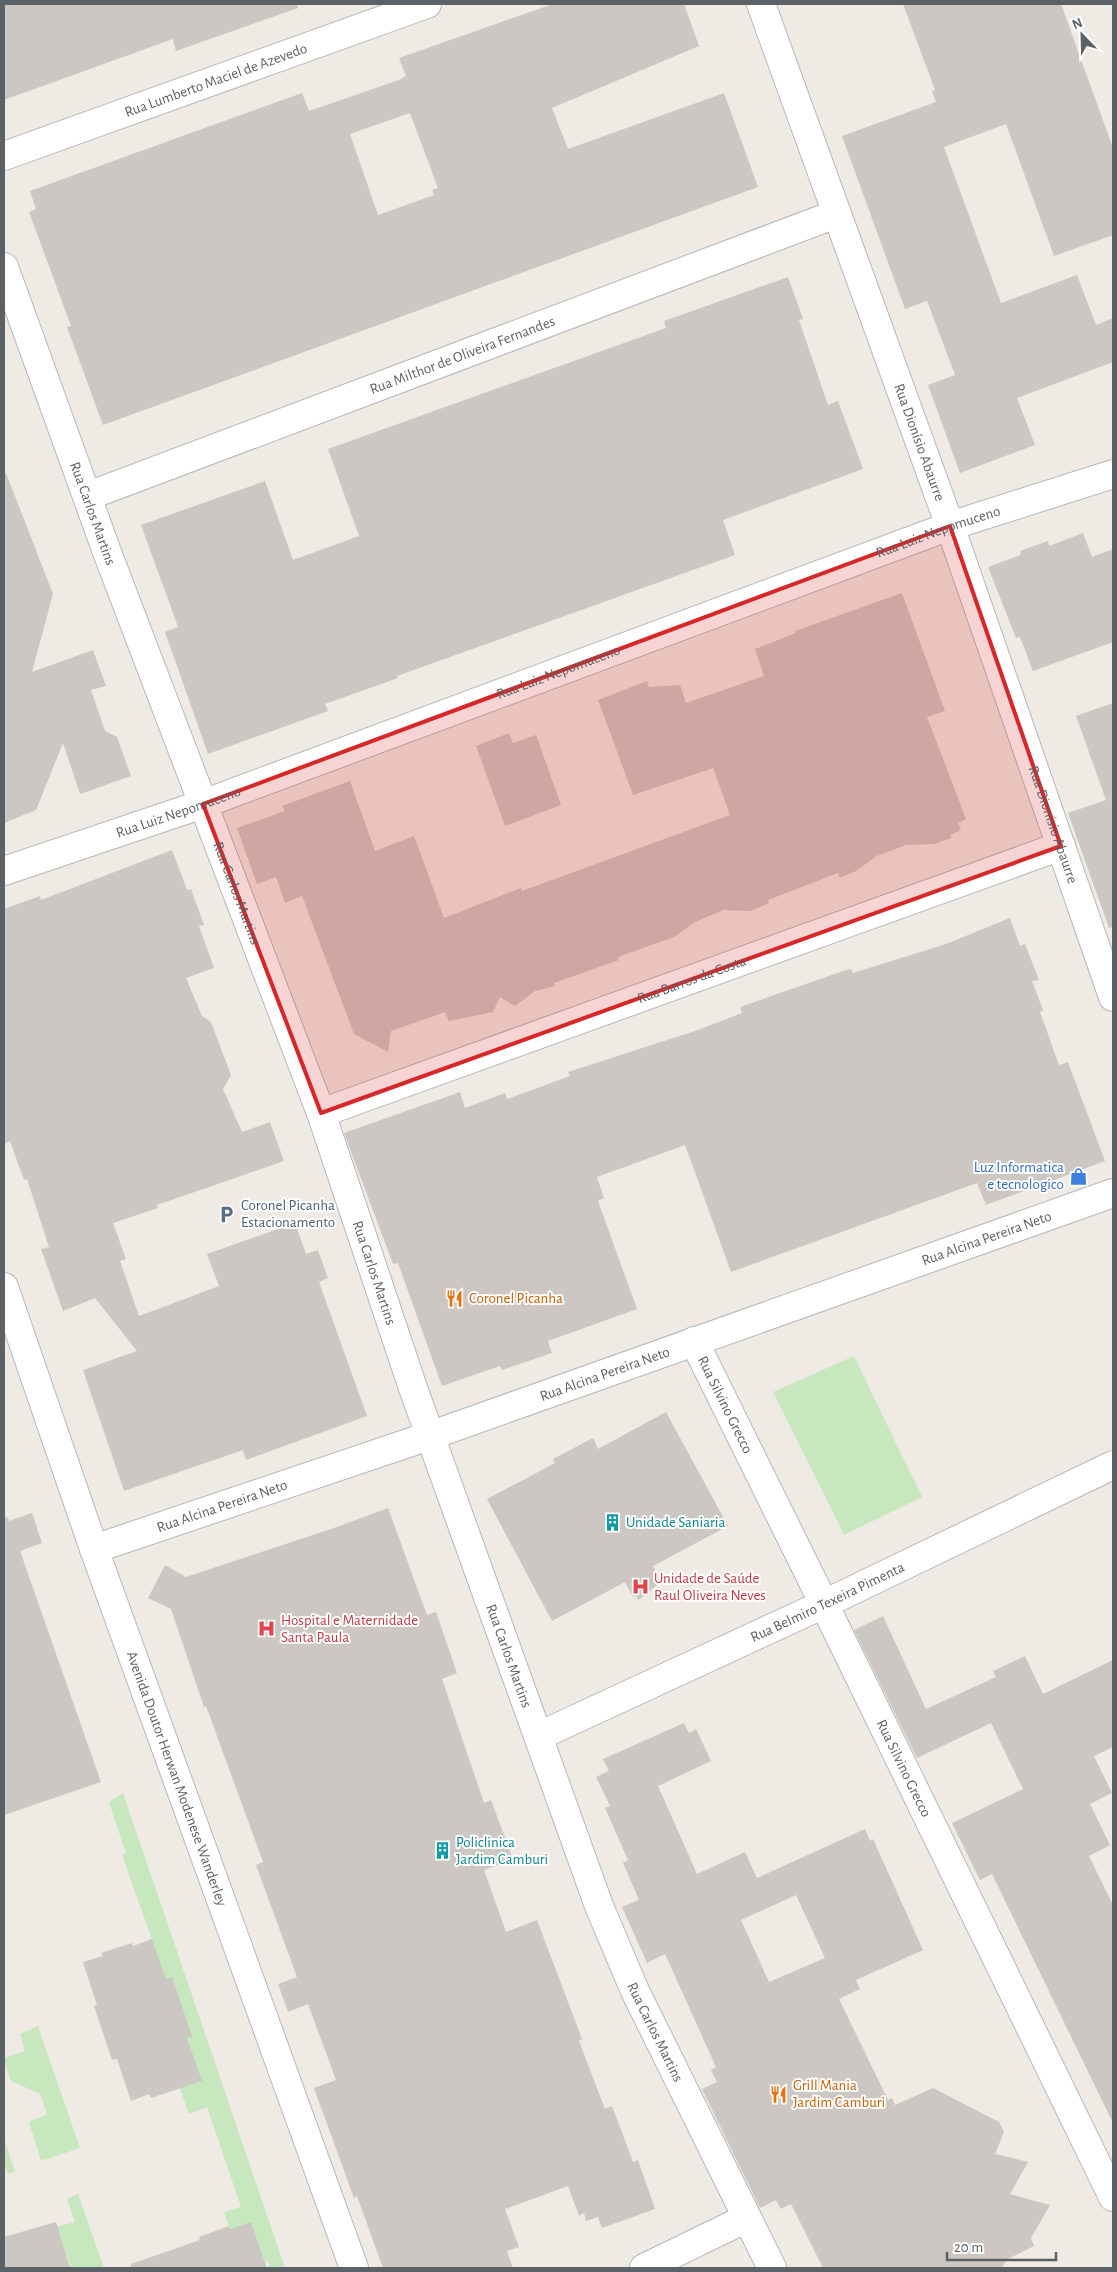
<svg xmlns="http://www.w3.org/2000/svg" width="1117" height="2272" font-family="'Alegreya Sans',sans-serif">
<rect width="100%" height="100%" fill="#efeae3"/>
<path fill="#c7e7bf" d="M854,1356L922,1497L844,1535L773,1392Z
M123,1793L285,2268H270L268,2261L265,2262L251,2222L230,2229L224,2212L241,2207L207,2107L189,2114L180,2088L200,2077L187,2038L191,2036L171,1977L166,1979L122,1855L126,1853L109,1802Z
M38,2026L80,2148L41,2161L29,2122L47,2114L40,2094L11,2081L4,2061V2058L25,2051L20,2034Z
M4,2138L15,2171L8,2174L4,2162Z
M78,2194L104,2268H71L56,2227L75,2222L67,2199Z"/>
<path fill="#ccc7c2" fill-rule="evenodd" d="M4,4H297L298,8L176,51L173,39L4,100Z
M553,4H684L699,46L552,108L568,149L724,93L758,187L103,425L67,327L71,326L29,212L36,209L30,191L302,93L309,111L399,80L406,76L399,58ZM410,113L438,188L432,190L434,195L378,215L350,134Z
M903,4H1061L1113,148V235L1054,256L1006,124L944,147L1001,303L1077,275L1096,325L1113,318V362L1017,398L1035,445L960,473L928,385L955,375L927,301L905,309L842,136L936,102L932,91L935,90Z
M788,277L803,319L799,320L828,405L838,401L863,469L723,520L735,555L397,676L398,678L325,704L328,711L208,754L165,632L178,627L141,525L265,481L293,560L359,536L328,449L666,328L664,321Z
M6,473L53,594L32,672L93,650L106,686L91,690L105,731L117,737L131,776L80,794L63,743L36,810L4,823V474Z
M1083,533L1092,557L1113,549V642L1033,671L1020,637L1016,638L988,567L1021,555L1020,551L1048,541L1049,546Z
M902,593L945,711L927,717L966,819L958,823L961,830L950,835L951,838L934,844L906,845L877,856L856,871L840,878L838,873L768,900L769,903L751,911L723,910L695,922L674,937L618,957L619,960L554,983L555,986L535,991L515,1006L500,997L493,1012L449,1021L445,1012L391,1031L388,1052L354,1034L302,896L285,903L276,877L257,884L237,828L285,811L282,806L350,781L375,851L414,836L444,918L521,888L522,891L730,815L713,768L633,795L598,700L647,681L649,687L680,685L686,703L764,676L755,649L796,633L795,631Z
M1113,703V927L1109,928L1068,813L1106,800L1076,716Z
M509,733L513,743L536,735L561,805L505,826L476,746Z
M172,850L187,890L191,889L204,925L199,926L214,968L186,978L202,1016L211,1022L231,1075L223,1089L242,1132L270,1122L284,1161L157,1205L158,1208L113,1223L126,1259L120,1261L139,1316L219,1286L207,1254L295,1223L306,1254L318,1250L328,1278L319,1282L367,1416L246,1460L243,1450L124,1491L83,1370L137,1351L95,1298L63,1311L41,1249L49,1247L27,1179L24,1180L10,1141L4,1144V909L40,896L41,900Z
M1010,918L1020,946L1025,944L1039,980L1032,981L1043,1010L1040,1012L1059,1065L1068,1062L1105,1161L986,1205L977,1183L731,1272L685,1145L597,1177L604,1198L598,1201L637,1309L548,1341L552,1353L502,1370L500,1366L442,1386L398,1263L393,1264L344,1133L460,1092L465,1108L505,1093L507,1099L570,1076L568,1072L695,1031L742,1013L740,1007L849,969H851L853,973L946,944Z
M666,1412L728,1526L653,1566L661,1582L638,1600L636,1595L633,1597L625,1582L552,1621L487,1499L555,1463L553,1459L593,1438L598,1449Z
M388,1508L427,1615L436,1612L457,1673L442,1679L484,1803L491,1800L513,1859L484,1870L506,1932L537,1920L582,2039L579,2041L605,2109L612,2106L633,2162L638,2160L655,2209L602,2228L598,2217L586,2221L584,2213L579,2216L568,2186L505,2209L519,2247L507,2251L513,2268H383L357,2196L354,2198L314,2088L336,2080L308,2004L288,2012L278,1984L297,1977L256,1865L263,1862L206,1706L204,1707L171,1609L148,1598L165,1565L186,1577L334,1528Z
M32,1513L42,1543L20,1551L101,1782L4,1815V1518L8,1517L9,1521Z
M883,1616L926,1709L996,1677L993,1671L1025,1656L1043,1694L1113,1660V1747L1094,1756L1112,1793L1090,1804L1110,1845L1089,1856L1113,1905V2123L992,1874L980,1880L952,1823L1023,1789L991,1723L917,1758L854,1630Z
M684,1723L689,1733L696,1729L711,1761L658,1786L697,1874L745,1852L757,1878L865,1829L870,1841L873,1839L923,1950L856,1980L860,1989L839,1999L888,2100L892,2098L895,2105L933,2088L999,2122L1004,2132L995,2154L1028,2162L1010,2194L1050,2205L1031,2238L1034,2246L1006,2260L1002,2268H823L791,2204L781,2209L776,2200L760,2208L702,2089L717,2082L711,2070L716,2067L665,1954L647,1963L622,1907L639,1900L623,1863L628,1860L605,1808L610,1806L596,1777L609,1771L603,1759ZM796,1895L825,1958L769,1982L741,1920Z
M152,1939L166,1979L172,1977L192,2036L187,2038L202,2081L151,2098L149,2094L131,2101L117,2059L112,2060L94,2006L97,2005L83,1962L103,1956L101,1953L132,1943L133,1946Z
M56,2222L70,2268H4V2237Z
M251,2222L267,2268H131V2264L200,2240L199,2237L229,2226L230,2229Z"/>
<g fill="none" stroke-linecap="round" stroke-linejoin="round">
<defs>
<g id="street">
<path id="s1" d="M761,4L950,526L1113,997"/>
<path id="s2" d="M4,156L427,4"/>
<path id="s3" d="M4,267L107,552L321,1113L413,1388L599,1906L635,1991L772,2268"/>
<path id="s4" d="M88,496L836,214"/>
<path id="s5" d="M4,871L203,804L950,526L1113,474"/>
<path id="s6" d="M321,1113L1061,846"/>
<path id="s7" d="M4,1287L94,1549L354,2268"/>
<path id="s8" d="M694,1341L824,1604L1113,2197"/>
<path id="s9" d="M94,1549L432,1435L1113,1193"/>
<path id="s10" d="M539,1736L824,1604L1113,1465"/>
<path d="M644,2268L747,2218"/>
</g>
</defs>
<use href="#street" stroke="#b4b8bb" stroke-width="30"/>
<use href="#street" stroke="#fff" stroke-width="28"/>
</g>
<path fill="#d62828" fill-opacity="0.2" stroke="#d62828" stroke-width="4" stroke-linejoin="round" d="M950,526L1061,846L321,1113L203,804Z"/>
<defs>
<symbol id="shop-bare" viewBox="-9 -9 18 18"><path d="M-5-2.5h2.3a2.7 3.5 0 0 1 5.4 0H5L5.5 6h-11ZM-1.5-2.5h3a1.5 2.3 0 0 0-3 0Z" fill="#3f7fe0" stroke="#fff" stroke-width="2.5" paint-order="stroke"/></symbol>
<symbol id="parking-bare" viewBox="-9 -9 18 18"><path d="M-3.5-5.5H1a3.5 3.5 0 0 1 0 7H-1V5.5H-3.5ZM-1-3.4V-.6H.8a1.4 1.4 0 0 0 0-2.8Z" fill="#5c6f8a" stroke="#fff" stroke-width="2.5" paint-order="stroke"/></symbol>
<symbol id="restaurant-bare" viewBox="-9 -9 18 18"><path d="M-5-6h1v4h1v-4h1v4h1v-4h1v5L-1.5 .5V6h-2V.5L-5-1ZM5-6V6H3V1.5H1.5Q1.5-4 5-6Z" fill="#e8710a" stroke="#fff" stroke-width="2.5" paint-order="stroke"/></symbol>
<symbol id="building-bare" viewBox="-9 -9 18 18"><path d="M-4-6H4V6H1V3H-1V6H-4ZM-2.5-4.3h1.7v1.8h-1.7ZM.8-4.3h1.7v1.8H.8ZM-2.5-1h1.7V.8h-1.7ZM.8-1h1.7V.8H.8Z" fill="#0f9aa8" stroke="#fff" stroke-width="2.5" paint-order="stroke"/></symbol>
<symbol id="hospital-bare" viewBox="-9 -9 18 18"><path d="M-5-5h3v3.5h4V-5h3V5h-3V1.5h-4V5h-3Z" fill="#e0444e" stroke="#fff" stroke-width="2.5" paint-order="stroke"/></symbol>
</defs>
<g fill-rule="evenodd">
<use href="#shop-bare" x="1066" y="1164" width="25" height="25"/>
<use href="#parking-bare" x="214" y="1202" width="25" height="25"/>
<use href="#restaurant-bare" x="442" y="1286" width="25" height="25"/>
<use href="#building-bare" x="600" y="1510" width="25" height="25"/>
<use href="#hospital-bare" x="628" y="1574" width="25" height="25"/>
<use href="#hospital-bare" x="254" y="1616" width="25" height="25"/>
<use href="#building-bare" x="430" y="1838" width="25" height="25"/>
<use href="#restaurant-bare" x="766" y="2082" width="25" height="25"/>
</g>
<g text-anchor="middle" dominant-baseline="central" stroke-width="4" stroke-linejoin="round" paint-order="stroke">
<g font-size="15" fill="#5b6165" stroke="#fff">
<text stroke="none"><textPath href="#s2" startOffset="225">Rua Lumberto Maciel de Azevedo</textPath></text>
<text stroke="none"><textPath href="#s4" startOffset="400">Rua Milthor de Oliveira Fernandes</textPath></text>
<text stroke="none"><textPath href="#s1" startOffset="466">Rua Dionísio Abaurre</textPath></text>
<text stroke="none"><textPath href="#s3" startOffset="262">Rua Carlos Martins</textPath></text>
<text stroke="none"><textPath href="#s5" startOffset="994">Rua Luiz Nepomuceno</textPath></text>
<text stroke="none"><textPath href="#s5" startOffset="589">Rua Luiz Nepomuceno</textPath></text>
<text stroke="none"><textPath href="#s5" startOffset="184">Rua Luiz Nepomuceno</textPath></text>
<text stroke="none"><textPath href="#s1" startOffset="871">Rua Dionísio Abaurre</textPath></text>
<text stroke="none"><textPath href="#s3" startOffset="668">Rua Carlos Martins</textPath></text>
<text stroke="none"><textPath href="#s6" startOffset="394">Rua Barros da Costa</textPath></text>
<text stroke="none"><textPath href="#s9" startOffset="945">Rua Alcina Pereira Neto</textPath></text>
<text stroke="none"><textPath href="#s3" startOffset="1072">Rua Carlos Martins</textPath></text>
<text stroke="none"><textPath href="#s9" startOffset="540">Rua Alcina Pereira Neto</textPath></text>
<text stroke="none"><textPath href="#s8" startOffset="71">Rua Silvino Grecco</textPath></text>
<text stroke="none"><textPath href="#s9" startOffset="135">Rua Alcina Pereira Neto</textPath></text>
<text stroke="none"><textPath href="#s10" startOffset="318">Rua Belmiro Texeira Pimenta</textPath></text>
<text stroke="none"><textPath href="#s3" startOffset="1478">Rua Carlos Martins</textPath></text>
<text stroke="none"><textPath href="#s8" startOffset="476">Rua Silvino Grecco</textPath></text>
<text stroke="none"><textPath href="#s7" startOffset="521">Avenida Doutor Herwan Modenese Wanderley</textPath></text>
<text stroke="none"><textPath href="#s3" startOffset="1882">Rua Carlos Martins</textPath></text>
</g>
<g font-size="15" fill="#366cbe" stroke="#fff" text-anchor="end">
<text x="1064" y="1167">Luz Informatica<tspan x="1064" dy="17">e tecnologico</tspan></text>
</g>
<g font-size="15" fill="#4e5e75" stroke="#fff" text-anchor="start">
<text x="241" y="1205">Coronel Picanha<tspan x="241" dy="17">Estacionamento</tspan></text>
</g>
<g font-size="15" fill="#c56008" stroke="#fff" text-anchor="start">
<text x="469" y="1298">Coronel Picanha</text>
<text x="793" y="2085">Grill Mania<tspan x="793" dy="17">Jardim Camburi</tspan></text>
</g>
<g font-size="15" fill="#0d838f" stroke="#fff" text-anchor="start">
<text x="626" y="1522">Unidade Saniaria</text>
<text x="456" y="1842">Policlinica<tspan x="456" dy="17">Jardim Camburi</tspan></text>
</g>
<g font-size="15" fill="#be3a42" stroke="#fff" text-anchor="start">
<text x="654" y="1578">Unidade de Saúde<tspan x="654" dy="17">Raul Oliveira Neves</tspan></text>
<text x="281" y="1620">Hospital e Maternidade<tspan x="281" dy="17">Santa Paula</tspan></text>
</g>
</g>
<rect width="1117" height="2272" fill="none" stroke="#5b6165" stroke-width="10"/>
<g transform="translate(1082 35) rotate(337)" stroke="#ffffff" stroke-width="4" paint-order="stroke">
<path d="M0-4L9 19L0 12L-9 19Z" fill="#5b6165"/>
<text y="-8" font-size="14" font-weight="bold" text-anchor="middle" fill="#5b6165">N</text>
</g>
<path d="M947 2252v8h109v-8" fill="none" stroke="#5b6165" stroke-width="2.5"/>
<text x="954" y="2252" font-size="15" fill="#5b6165" stroke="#ffffff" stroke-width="4" paint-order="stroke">20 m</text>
</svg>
